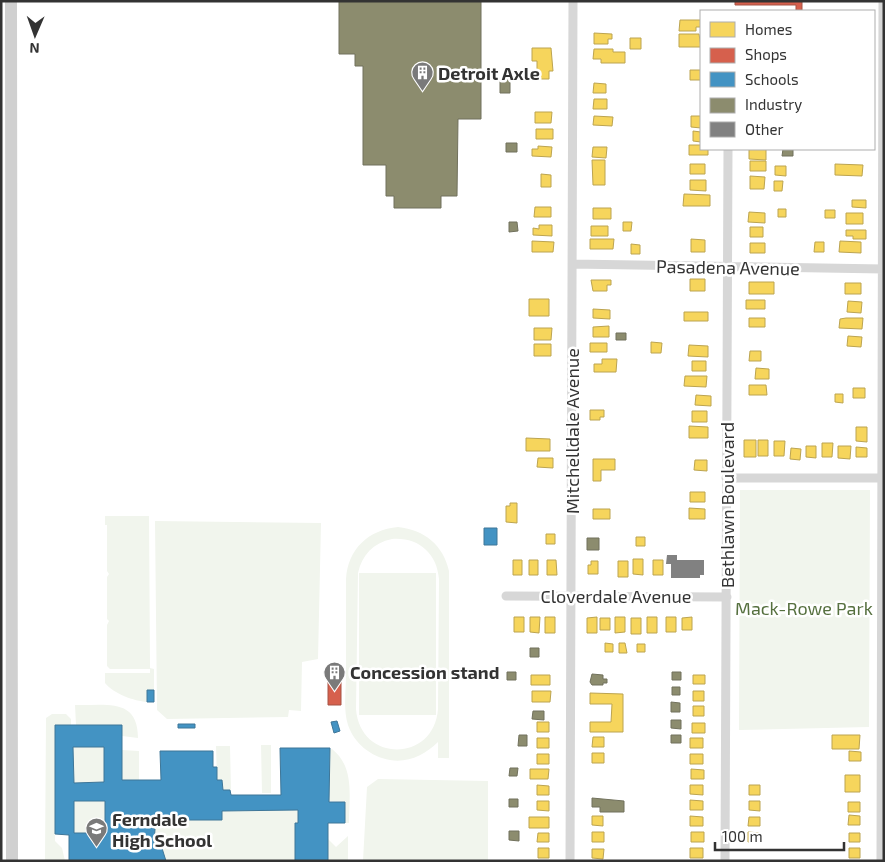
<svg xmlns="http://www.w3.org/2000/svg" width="885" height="862" font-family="'Exo 2',sans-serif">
<rect width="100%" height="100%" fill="#fff"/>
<path fill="#f1f5ed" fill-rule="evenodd" d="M740,490H870L869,727L739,730Z
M105,516H149L150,668L154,669V690H147V702C134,701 114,694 105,683V673H150V669H110L107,666V625L109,621L107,619V577L109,574L107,571V525H105Z
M155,521L321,523L318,659L302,662L301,711L289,710L288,717L167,719L157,710Z
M398,527C425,530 443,545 449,571V758H438V742C425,755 408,763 390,760C371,757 354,743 348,725C343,709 346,691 346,675C346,643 346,611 346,579C348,549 368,530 398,527ZM392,539C418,537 437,553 439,579L438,709C434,763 360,763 356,709L358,573C362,555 373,543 392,539Z
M359,573H436V715H359Z
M75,705C105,706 138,697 138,738L122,736V725H76Z
M52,714H66L71,719V725H55V841L62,848L65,861H45L46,718Z
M261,745H271V793H262Z
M216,746H230L231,790H223L222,780H217Z
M73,747H104V782L74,783Z
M332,749C355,767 349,797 349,823H345V802L329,801L330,750Z
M122,750L139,751V780H122Z
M378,779L488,781V861H363L367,787Z
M74,801H105V833H74Z
M298,810V823H295V861H166L161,845L154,843L155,829L150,827L152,820H222V811Z
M348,836V861H328V839L336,847Z"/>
<path fill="#f6d55c" stroke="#bca450" d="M680,20H701V27H696V31H679Z
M594,33L612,34V39H608V44H594Z
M679,34H699L701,47H679Z
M630,38H641V49H630Z
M532,48H551L553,71H549V79H537V61H532Z
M594,49H613V52H625V63H601V59H593Z
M690,70H701V80H690Z
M594,83L606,84V93H593Z
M594,99H607V109H593Z
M535,112H552L551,123H535Z
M594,116L613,117L612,126L593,125Z
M691,116H701V128L691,127Z
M536,129H553V139H536Z
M693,131L701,132V142L693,141Z
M689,145H701V149H708V155H689Z
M538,146L552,147L551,157L532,156V149H538Z
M593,147H607L606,158L592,157Z
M749,149H766V160L749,159Z
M592,160H605V185H593Z
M750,161H766V171H750Z
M690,164H705V174H690Z
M835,164L863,165L862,176L835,175Z
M775,166H786V176L775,175Z
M541,174L551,175V187H541Z
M750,176L765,177L764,189H750Z
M690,180H706V191L690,190Z
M774,181H783L782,191H774Z
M684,194L710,195V206H683Z
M852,200H866V208L852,207Z
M535,207H551V217H534Z
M593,208H611V219H593Z
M778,209H786V217H778Z
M825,210H835V218H825Z
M749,212L765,213V223L748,222Z
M846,213H863V224H846Z
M623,222H632L631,231H623Z
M539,225H552V236L533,235V228L539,229Z
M591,226H608V236H591Z
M750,227H763V237H750Z
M846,230H866V239H853V236H846Z
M590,239H614L613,249H590Z
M691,239L705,240V252H691Z
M532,241L554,242L553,252H532Z
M840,241L861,242V253L839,252Z
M815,242H824V252H814Z
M750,243H765V253H750Z
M631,244L640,245V254H631Z
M690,279H705V291H690Z
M591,280H611V285H607V291H593Z
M749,282H774V294H749Z
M845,283H861V294H845Z
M529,299H549V316H529Z
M746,300H765V309H746Z
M848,301L862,302L861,313L847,312Z
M593,309L610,310V319L593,318Z
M684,312H708V321H684Z
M749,318H765V327H749Z
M846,318H863L862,329L839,328L840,319Z
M609,326V337H593V327Z
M534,328H552L551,340H534Z
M848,336L862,337L861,347L847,346Z
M651,342L662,343L661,353H651Z
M590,343H607V352H590Z
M534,344H551V356H534Z
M689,345L708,346V357L688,356Z
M750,351H761V361H749Z
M602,359H617L616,372H594V364H602Z
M692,361H706V371H692Z
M756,368L769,369V379H755Z
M685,376H707L706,387L684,386Z
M749,385H766L767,395H749Z
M853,388H865V398H853Z
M835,394H843V403L835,402Z
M696,395L711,396V406L695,405Z
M590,410H604V417H600V420H590Z
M692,411H707V422H692Z
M689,426L708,427V438H689Z
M856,427H867V442L856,441Z
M526,438L550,439V451H526Z
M744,440H756V457H744Z
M758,440H768V456H758Z
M774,441H785L784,456H774Z
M822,443H833L832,457H822Z
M806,446H816V458L806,457Z
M838,446H851L850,459L838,458Z
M856,447L867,448V457H856Z
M791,448L801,449L800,460L790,459Z
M538,458H553V468L537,467Z
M593,459H615V470H601V481H593Z
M695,460H707V471L694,470Z
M690,492H705V502H690Z
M510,503H517V523L506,522V506H510Z
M689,508L705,509V519H689Z
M593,509H610V519H593Z
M546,534H555V544H546Z
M636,537H645V546H636Z
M633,559H643V575L633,574Z
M513,560H522V575H513Z
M529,560H538V575H529Z
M547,560H556L557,575H547Z
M653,560H663V575H653Z
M591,561H598V574H588V565H591Z
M618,561H628V577H618Z
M514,617H524V632H514Z
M530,617H540L539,633L530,632Z
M545,617H555V633H545Z
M597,617V633H587V618Z
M615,617H625V632L615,633Z
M647,617H657V633H647Z
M666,617H676V632H666Z
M692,617V630H682V618Z
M600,618H610V630H600Z
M631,618H641V634H631Z
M605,643L613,644V652H605Z
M619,643H625L627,653H619Z
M637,644H645V652H637Z
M531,675H550V685H531Z
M693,675H705V684H693Z
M532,691H551L550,702H532Z
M693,691H704V701H693Z
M590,693L623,694V732H590V722H611L612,704H590Z
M693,706H704V716H693Z
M537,722H549V732H537Z
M692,723H705V733H692Z
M832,735H860L859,749H832Z
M593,737H604V747H592Z
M537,738H549V748H537Z
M690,738H703V748H690Z
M849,751L861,752V761H849Z
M592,753H604V763H592Z
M537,754H549V764H537Z
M690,754H703V764H690Z
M530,769H549L548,779H530Z
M691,769L704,770V779H691Z
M845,775H860V792H845Z
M537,785L549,786V795H537Z
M690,785H703V795L690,794Z
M749,785H760V795H749Z
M690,800L703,801V810H690Z
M537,801H549V811L537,810Z
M749,801H760V811L749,810Z
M848,802H860V812H848Z
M849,815L860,816V825H848Z
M592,816H603V826L592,825Z
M690,816L703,817V826H690Z
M529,817H549V828H529Z
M749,817H760V826H748Z
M592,832H604V842H592Z
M691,832H704V842H691Z
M748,832L760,833V842H748Z
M538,833H549V842H537Z
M849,833H860V842H849Z
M538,848H549V858H538Z
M690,848H703V858H690Z
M849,848H860V858H849Z
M592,849H604L603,859L592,858Z"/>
<path fill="#d6604d" stroke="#a55245" d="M735,1H802V11H796V5H735Z
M328,678H341V705H328Z"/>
<path fill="#4393c3" stroke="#3e7698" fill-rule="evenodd" d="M484,528H497V545H484Z
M147,690H154V702H147Z
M337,721L340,731L334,733L331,722Z
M178,724H195V728H178Z
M55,725H122V780H161L160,751H213V767H217V780H222L223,790H230L231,795H281L280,748H330L329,802H345V823H328V861H295V823H298V810L222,811V820H152L150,827L155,829L154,843L161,845L166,861H69V835L55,834ZM73,747H104V782L74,783ZM74,801H105V833H74Z"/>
<path fill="#8c8c6e" stroke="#71715c" d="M339,1H481V119H458L457,196H441V208H394V196H386V165H363V66H355V54H339Z
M500,79H510V93H500Z
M506,143H517V152H506Z
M783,149H793V156H782Z
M509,222H517L518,231L509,232Z
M616,333H626V340H616Z
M587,538H599V550H587Z
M530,648H539V657H530Z
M507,672H516V680H507Z
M672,672H681V680H672Z
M592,674L603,675V679H607V683H603V685H592L590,682Z
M672,687H680V695H672Z
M671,702L680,703V712H671Z
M533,711H544V720L532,719Z
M671,720H681V729L671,728Z
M519,735H527V746H518Z
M671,735H681V743H671Z
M510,768H518L517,776H509Z
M592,798L624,801V812H600V807H592Z
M509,799H518V807H509Z
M509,831H519V841L509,840Z"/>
<path fill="#818181" d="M667,555H677V560H704V575H700V578H671V564H666Z"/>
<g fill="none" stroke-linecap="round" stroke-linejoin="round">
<path stroke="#d7d7d7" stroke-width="9" d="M572,264L884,269
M726,478H884
M506,596L727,597
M570,861L573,1
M725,861L728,149
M881,861L883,1"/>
<path stroke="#d0d0d0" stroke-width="12" d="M11,1L12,861"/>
</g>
<defs>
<symbol id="building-pin" viewBox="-11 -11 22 30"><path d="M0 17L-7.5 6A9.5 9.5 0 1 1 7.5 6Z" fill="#7a7a7a" stroke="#fff"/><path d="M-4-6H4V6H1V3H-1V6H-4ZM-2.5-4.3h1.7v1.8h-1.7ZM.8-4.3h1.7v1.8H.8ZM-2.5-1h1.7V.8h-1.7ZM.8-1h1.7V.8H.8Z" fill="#fff"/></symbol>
<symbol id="school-pin" viewBox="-11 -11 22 30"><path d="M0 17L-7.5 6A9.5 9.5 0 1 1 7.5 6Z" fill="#7a7a7a" stroke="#fff"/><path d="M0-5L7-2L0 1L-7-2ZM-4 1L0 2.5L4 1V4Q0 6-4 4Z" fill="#fff"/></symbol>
</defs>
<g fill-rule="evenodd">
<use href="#building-pin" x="410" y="60" width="25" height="34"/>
<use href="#building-pin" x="322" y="660" width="25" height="34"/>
<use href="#school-pin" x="84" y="816" width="25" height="34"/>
</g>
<g text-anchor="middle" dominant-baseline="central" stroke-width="5" stroke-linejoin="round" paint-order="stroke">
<g font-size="18" font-weight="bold" fill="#333" stroke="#fff" text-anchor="start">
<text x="438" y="73">Detroit Axle</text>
<text x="350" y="672">Concession stand</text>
<text x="112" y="819">Ferndale<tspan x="112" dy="21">High School</tspan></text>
</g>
<g font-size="18" fill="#333" stroke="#fff">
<text transform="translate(728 267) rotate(1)">Pasadena Avenue</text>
<text transform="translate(572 431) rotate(-90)">Mitchelldale Avenue</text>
<text transform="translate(727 505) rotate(-90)">Bethlawn Boulevard</text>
<text x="616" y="596">Cloverdale Avenue</text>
</g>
<g font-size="18" fill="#56703f" stroke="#fff">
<text x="804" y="608">Mack-Rowe Park</text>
</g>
</g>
<rect width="885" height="862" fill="none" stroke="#333333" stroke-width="5"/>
<rect x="700" y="10" width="175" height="140" fill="#ffffff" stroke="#adadad"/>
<rect x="710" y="22" width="25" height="15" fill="#f6d55c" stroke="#adadad"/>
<text x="745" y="35" font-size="15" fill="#333333">Homes</text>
<rect x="710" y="48" width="25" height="15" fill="#d6604d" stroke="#adadad"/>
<text x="745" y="60" font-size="15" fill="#333333">Shops</text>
<rect x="710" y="72" width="25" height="15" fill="#4393c3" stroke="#adadad"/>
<text x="745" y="85" font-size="15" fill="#333333">Schools</text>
<rect x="710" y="98" width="25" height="15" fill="#8c8c6e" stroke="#adadad"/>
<text x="745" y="110" font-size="15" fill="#333333">Industry</text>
<rect x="710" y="122" width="25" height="15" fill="#818181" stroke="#adadad"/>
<text x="745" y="135" font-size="15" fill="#333333">Other</text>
<g transform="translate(35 35) rotate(182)" stroke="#ffffff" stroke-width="4" paint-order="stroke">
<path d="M0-4L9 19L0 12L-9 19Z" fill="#333333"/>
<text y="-8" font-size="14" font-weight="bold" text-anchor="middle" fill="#333333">N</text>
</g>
<path d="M715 842v8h129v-8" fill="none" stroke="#333333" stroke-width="2.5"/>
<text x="722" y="842" font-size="15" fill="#333333" stroke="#ffffff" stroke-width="4" paint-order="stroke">100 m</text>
</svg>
